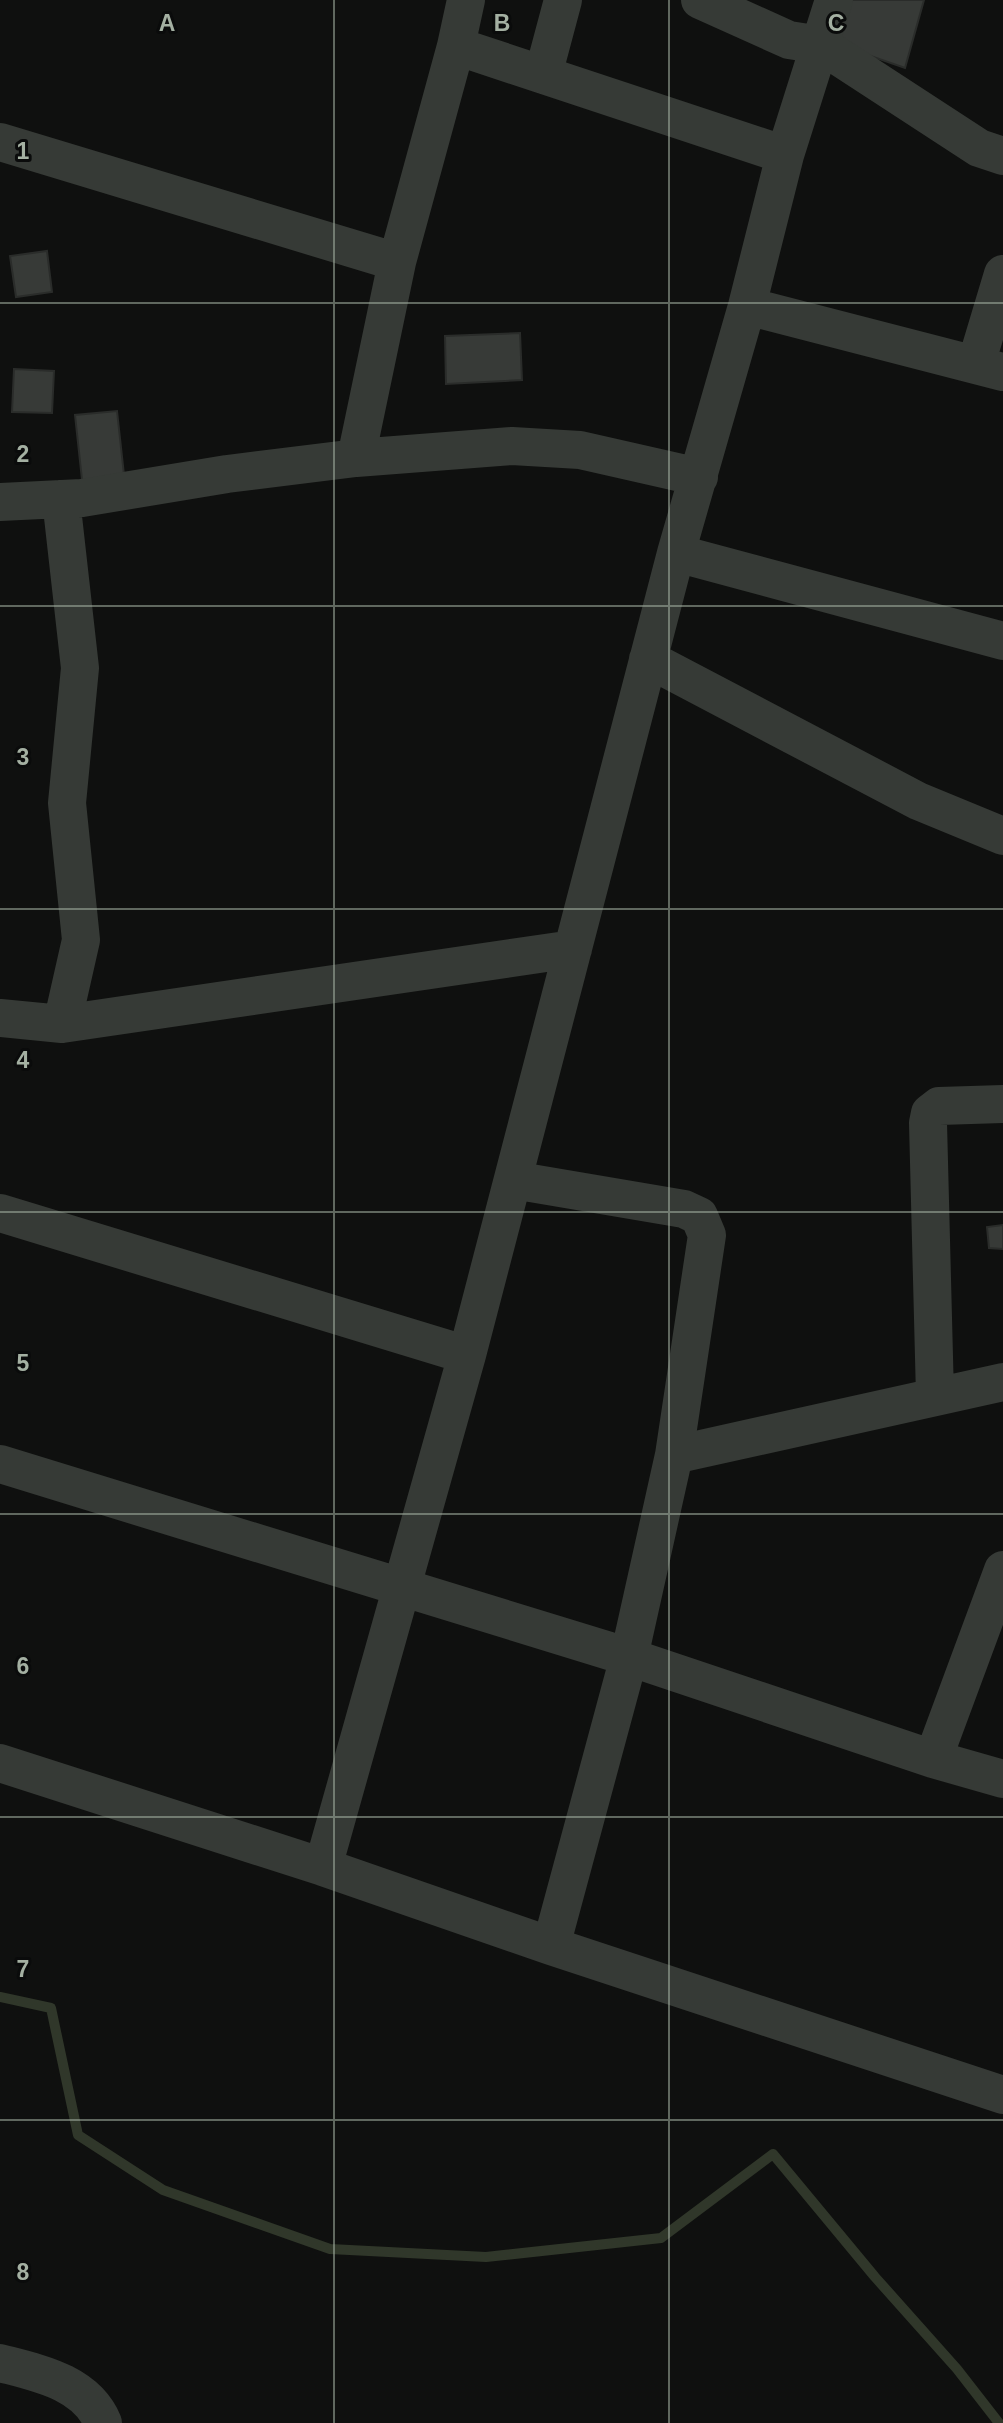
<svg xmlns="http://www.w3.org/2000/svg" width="1003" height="2423" font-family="Arial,sans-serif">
<rect width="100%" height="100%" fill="#0f100f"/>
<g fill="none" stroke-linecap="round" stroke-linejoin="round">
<path stroke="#30372a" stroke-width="10" d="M0,1997L51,2008L78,2135L163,2190L330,2249L486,2257L661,2238L773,2154L875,2277L957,2369L999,2423"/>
</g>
<path fill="#373a37" stroke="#2a2c2a" stroke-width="2" d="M852,0H924L905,68L836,44Z
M47,251L52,292L16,297L10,256Z
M520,333L522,380L446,384L445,336Z
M14,369L54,371L52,413L12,412Z
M117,411L125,484L83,489L75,415Z
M1003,1225V1249L989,1248L987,1227Z"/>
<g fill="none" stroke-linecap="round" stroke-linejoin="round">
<path stroke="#363a36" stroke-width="38" d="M466,0L456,46L785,155
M700,0L789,40L821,45L979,148L1003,156
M834,0L785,155L747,306L676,553L467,1355L323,1867L551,1946L1003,2095
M543,75L563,0
M0,142L397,262
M747,306L1003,372
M976,364L1003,274
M356,458L397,262L456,46
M61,499L80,668L67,803L81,940L62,1024
M0,502L82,498L227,474L356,458L512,446L580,450L699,477
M676,553L1003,641
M648,659L918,801L1003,836
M0,1018L62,1024L573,949
M513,1180L684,1209L699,1216L707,1235L674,1455L629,1657L551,1946
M0,1213L467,1355
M935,1396L928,1123L930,1113L939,1106L1003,1104
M674,1455L1003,1382
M0,1464L629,1657L933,1759L1003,1779
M933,1759L1003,1570
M0,1763L323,1867
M0,2363C38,2373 86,2382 103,2423"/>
</g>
<path fill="none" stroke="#a4b0a2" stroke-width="2" stroke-opacity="0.55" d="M334,0V2423M669,0V2423M0,303H1003M0,606H1003M0,909H1003M0,1212H1003M0,1514H1003M0,1817H1003M0,2120H1003"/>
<g font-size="23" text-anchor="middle" font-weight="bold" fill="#a4b0a2" stroke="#0a0b0b" stroke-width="6" stroke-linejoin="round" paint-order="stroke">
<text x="167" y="31">A</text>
<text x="502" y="31">B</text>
<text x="836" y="31">C</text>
<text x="23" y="159">1</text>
<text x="23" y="462">2</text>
<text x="23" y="765">3</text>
<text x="23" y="1068">4</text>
<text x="23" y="1371">5</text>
<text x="23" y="1674">6</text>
<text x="23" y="1977">7</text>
<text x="23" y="2280">8</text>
</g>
</svg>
